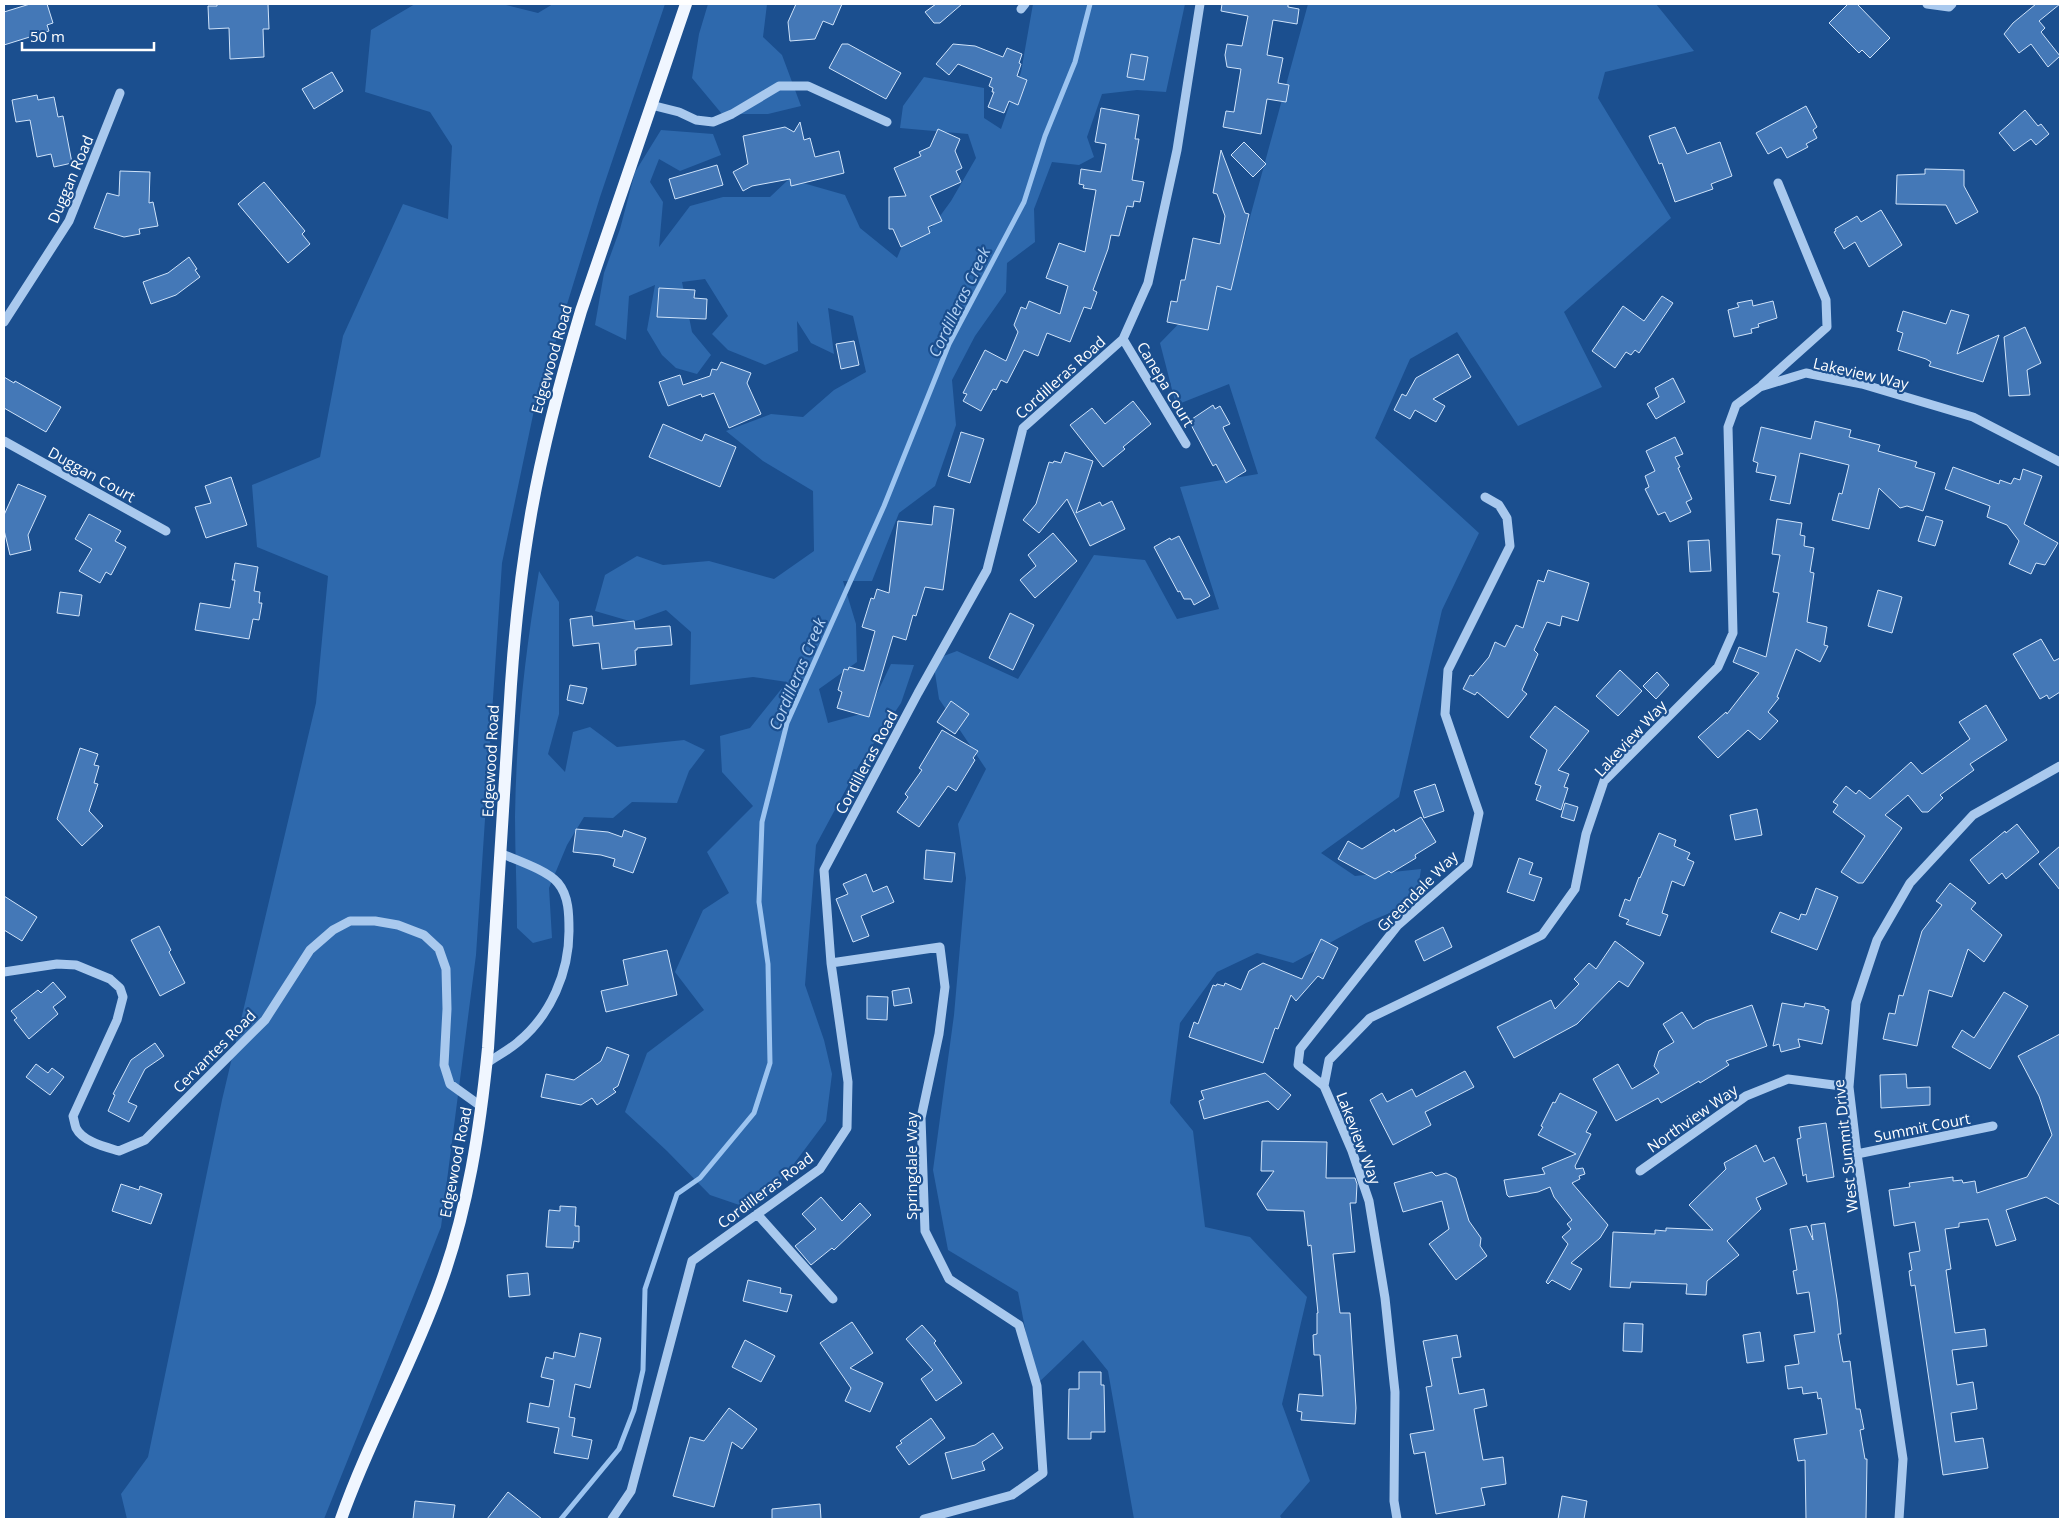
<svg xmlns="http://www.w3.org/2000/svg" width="2064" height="1523" font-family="'Open Sans',sans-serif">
<rect width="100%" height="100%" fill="#1b4f8f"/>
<path fill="#2e69ad" d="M415,4H502L538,13L553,4H665L600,197L533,415L502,563L476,955L441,1227L324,1519H127L121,1494L148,1457L222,1100L316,703L328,576L257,547L252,485L320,457L343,336L403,204L448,219L452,146L430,112L365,92L371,30Z
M708,4H767L763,37L782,55L801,106L768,114H722L692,78L699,34Z
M1033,4H1185L1166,92L1137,90L1102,94L1087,137L1094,157L1079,165L1052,162L1034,209L1035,242L1007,263L1006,292L975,336L952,380L956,425L935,486L899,513L872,581H843L856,624L857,662L819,689L828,723L868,712L891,664L914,665L901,703L859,765L816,845L805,985L824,1040L832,1074L826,1121L784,1177L751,1209L710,1195L667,1151L625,1112L647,1053L704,1010L675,972L703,910L729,893L707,852L753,806L722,772L720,736L750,728L787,682L753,677L690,685L691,632L666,610L633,622L595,611L605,575L637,556L663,565L709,561L774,579L814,551L813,491L763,461L726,431L771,414L803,417L834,390L866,372L853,316L828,308L834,354L811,343L797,321L798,351L765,365L728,350L712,334L728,316L705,279L682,282L692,332L711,355L697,374L676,368L662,355L647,330L655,285L629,296L626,340L595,325L604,273L620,229L635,172L661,130L713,134L721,155L680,171L659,159L650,182L663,202L659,247L690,206L723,197H770L789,179L845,195L860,228L897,258L908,232L932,227L951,201L976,158L968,134L900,128L903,106L924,77L984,88V118L1001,129L1021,72Z
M1308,4H1656L1694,51L1605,72L1598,98L1671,218L1564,312L1602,387L1518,426L1457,332L1410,359L1375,438L1479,533L1442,610L1399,797L1321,853L1355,876L1421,869L1416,902L1366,923L1293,963L1257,953L1217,972L1180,1023L1170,1103L1193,1131L1205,1227L1250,1237L1307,1297L1282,1404L1310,1481L1280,1516L1282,1519H1134L1108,1371L1083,1340L1036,1385L1018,1292L948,1250L933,1170L954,1015L966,878L958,824L986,769L939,699L933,660L957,651L1018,679L1094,555L1145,560L1177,619L1219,609L1180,487L1258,474L1229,384L1176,405L1160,343L1194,308L1243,243Z
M539,571L559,602V714L548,754L565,772L573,732L590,727L617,747L684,740L705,750L689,771L677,803L632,802L613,818L584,817L567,845L549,888L552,938L533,943L517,928C517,891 515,854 515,817C516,735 525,652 539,571Z"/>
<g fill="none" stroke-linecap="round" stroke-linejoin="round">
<path stroke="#9cc4f0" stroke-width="5" d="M561,1519L619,1449L634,1410L643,1370L645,1289L677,1194L700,1178L754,1113L770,1063L768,964L759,902L762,822L787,723L884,506L949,344L1024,202L1045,136L1075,62L1090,4"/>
</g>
<path fill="#4478b7" stroke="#cfe3fa" d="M30,4H47L53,23L47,25L49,31L4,45V12Z
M217,4H268L269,29H263L264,57L230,59L229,28L209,29L208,6H217Z
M796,4H842L833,25L823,21L815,39L790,41L788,22Z
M936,4H962L940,23H934L925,12Z
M1222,4H1288V7L1299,9L1297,24L1273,20L1267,55L1283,58L1278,83L1289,85L1286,102L1267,99L1261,134L1223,127L1226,111L1234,112L1241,69L1227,67L1225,55L1227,44L1242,46L1248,16L1221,11Z
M1848,4H1857L1890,38L1870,58L1862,50L1859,53L1829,23Z
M2036,4H2060L2039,21L2045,28L2041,32L2060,56L2048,67L2031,44L2019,53L2004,34L2013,23Z
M842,44H848L901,73L886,99L829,68Z
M953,44L975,46L1003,57L1007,48L1022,54L1019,63L1021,64L1017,76L1027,80L1018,105L1009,101L1004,113L988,107L994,92H992L993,88L989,86L992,78L958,64L949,75L936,64Z
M1131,54L1148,57L1144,80L1127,77Z
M332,72L343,91L314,109L302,89Z
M37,95L38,100L54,97L58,117L63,116L72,163L54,167L51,154L37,157L30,120L16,122L12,100Z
M1806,106L1817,127L1813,130L1817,138L1806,144L1808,147L1787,158L1781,147L1768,154L1756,133Z
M1101,108L1139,115L1135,139H1139L1132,180L1144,182L1140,202L1134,201L1133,207L1127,206L1119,236L1111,235L1108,249L1093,290L1097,292L1091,309L1084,307L1070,342L1047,333L1038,356L1024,350L1007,383L1001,380L996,390L993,389L981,411L963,401L967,394L963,393L985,350L1006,361L1018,332L1014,325L1021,307L1026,309L1029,301L1060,314L1068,286L1046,278L1059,243L1085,252L1096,190L1083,188L1084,185L1079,184L1081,169L1101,172L1106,144L1095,142Z
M2025,110L2038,126L2041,124L2049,134L2036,145L2031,139L2014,151L1999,133Z
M800,122L804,140L810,138L815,157L839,151L844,173L791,186L790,179L752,186L743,191L733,172L748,164L743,136L785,127L794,132Z
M1675,127L1687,154L1720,142L1732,176L1711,184L1713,189L1675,202L1662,163L1659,164L1649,136Z
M938,129L960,139L955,151L962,168L956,171L961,182L930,196L942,221L928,227L930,233L901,247L893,229H889V197L906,196L894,168L921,156L919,152L930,147Z
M1244,142L1266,164L1253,177L1231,155Z
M1221,150L1245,213L1249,214L1231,290L1217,286L1208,330L1167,322L1171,301L1177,302L1181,280H1185L1193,238L1220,244L1225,216L1217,194L1213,193Z
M717,165L723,185L675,199L669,179Z
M1925,169L1964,170V186L1978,212L1956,224L1946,205L1896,204L1897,175L1925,174Z
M120,171L150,172L149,203L153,202L158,226L139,229L140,234L124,237L94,228L107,193L119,196Z
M264,182L305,231L302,234L310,244L288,263L238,204Z
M1881,210L1902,245L1869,267L1855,242L1844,249L1834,232L1836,231L1835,229L1857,216L1861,222Z
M189,257L197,269L195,270L200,277L176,295L151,304L143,282L168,273Z
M659,288L695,290L694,298L707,299L706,319L657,317Z
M1662,296L1673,303L1639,353L1635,350L1631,355L1626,352L1615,368L1592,351L1623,306L1644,321Z
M1752,300L1753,306L1773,301L1777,318L1758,324L1759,327L1751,329L1752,333L1734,337L1728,310L1739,307L1737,303Z
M1951,310L1969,315L1957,354L1999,335L1983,382L1929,366L1931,362L1926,359L1898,350L1903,333L1897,331L1903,311L1946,324Z
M2025,327L2041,363L2027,370L2030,395L2009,396L2004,337Z
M854,341L859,365L841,369L836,344Z
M1458,354L1471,377L1433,399L1445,406L1436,422L1415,410L1410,419L1394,410L1402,394L1406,396L1416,378Z
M721,362L751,373L747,383L761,414L729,428L714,393L702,397L701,394L668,406L659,382L680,375L683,385L710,376L712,369L717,370Z
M4,377L14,383L15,381L61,407L46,432L4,408Z
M1673,378L1685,402L1656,419L1647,404L1659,397L1655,388Z
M1133,401L1151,424L1123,447L1125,449L1103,467L1070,425L1092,408L1105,424Z
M1213,405L1215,409L1220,406L1230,424L1223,427L1224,430L1246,471L1226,483L1216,464L1213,466L1189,421Z
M1815,421L1851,430L1849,437L1880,445L1878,451L1917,462L1915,467L1935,473L1923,511L1907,506L1900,508L1879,488L1869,529L1832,520L1839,493L1842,494L1849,465L1800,453L1790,504L1770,500L1776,476L1756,472L1758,463L1753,461L1761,427L1811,439Z
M663,424L702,441L705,434L736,447L720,487L649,457Z
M961,432L984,439L970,483L948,476Z
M1675,437L1683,454L1675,457L1680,467L1678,468L1692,499L1686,502L1691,512L1670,522L1665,512L1658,515L1645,489L1649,487L1645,476L1655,471L1646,451Z
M1065,452L1093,461L1076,513L1100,502L1102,506L1112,501L1125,529L1090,546L1067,499L1039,533L1023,520L1036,504L1049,462L1053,463L1054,461L1061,463Z
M1953,467L1999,484L2000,480L2011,484L2014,478L2020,480L2023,469L2042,476L2024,524L2058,543L2045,565L2036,563L2031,574L2009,564L2019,541L2007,525L1987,517L1990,506L1945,489Z
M231,477L247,525L206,538L195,507L211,503L205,486Z
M18,484L46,496L28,535L31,550L10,555L4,530V515Z
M934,506L954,509L943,590L925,587L916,616L913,615L906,640L893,636L869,717L837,708L842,692L838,690L844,669L848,670L849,667L864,671L875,631L862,627L871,598L874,599L877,589L889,593L898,521L932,525Z
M89,514L121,531L115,541L126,547L111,575L106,572L100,583L79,571L92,549L75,539Z
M1926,516L1943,521L1935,546L1918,541Z
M1777,519L1802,523L1800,535L1805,536L1804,546L1814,548L1810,572L1814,573L1807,622L1827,627L1824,645L1828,646L1820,662L1796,649L1777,697L1779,698L1768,712L1778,721L1760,740L1748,730L1718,758L1698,737L1726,712L1727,714L1759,673L1733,662L1739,647L1766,657L1779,593L1773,592L1780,555L1772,554Z
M1053,533L1077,561L1035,598L1020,580L1036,566L1028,555Z
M1179,536L1210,596L1194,605L1191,599H1184L1180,591L1178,592L1154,547L1170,538L1171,540Z
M1709,540L1711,571L1690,572L1688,541Z
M235,563L258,567L254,591L260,592L259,603H262L259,620L253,619L249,639L195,630L200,603L230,608L235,580H232Z
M1548,570L1589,583L1578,621L1562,616L1560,626L1547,622L1534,650L1538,654L1522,690L1527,694L1508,718L1477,692L1475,695L1463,689L1470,675L1473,676L1489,657L1495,642L1505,647L1516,625L1523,628L1538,580L1544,582Z
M1878,590L1902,597L1892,633L1868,626Z
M60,592L82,595L79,616L57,613Z
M1010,613L1034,625L1013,670L989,658Z
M592,616L593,626L634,621L635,629L670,626L672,645L637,648V650H635L636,665L602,669L599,643L573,646L570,619Z
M2041,639L2054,661L2060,658V692L2049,699L2047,695L2040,699L2013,654Z
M1620,670L1642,691L1618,716L1596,696Z
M1657,672L1669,685L1656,699L1643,686Z
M570,685L587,688L583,704L567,700Z
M951,701L969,714L955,734L937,722Z
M1986,705L2007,740L1970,764L1974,770L1940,795L1943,798L1928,812H1922L1908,795L1885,815L1902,828L1863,883H1858L1841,872L1865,836L1833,812L1838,805L1833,802L1846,786L1856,794L1859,790L1870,799L1911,762L1922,774L1970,739L1959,722Z
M1555,706L1589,731L1558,770L1569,774L1564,787L1568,788L1561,810L1536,800L1541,786L1535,784L1547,750L1530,737Z
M942,730L978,751L973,758L975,760L956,791L948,786L919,827L897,812L908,797L905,794L922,770L919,768Z
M80,748L98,754L94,765L99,766L94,783L98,784L89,811L103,826L82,846L57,819Z
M1435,784L1444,811L1424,818L1414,791Z
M1565,803L1578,807L1574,821L1561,817Z
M1757,809L1762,835L1735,840L1730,815Z
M1421,817L1436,842L1415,855L1416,858L1391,873L1389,871L1375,879L1338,859L1348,841L1362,849L1394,829L1395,832Z
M2017,824L2039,852L2006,879L2002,873L1989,884L1970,860L2005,831L2006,833Z
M576,829L608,832L622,837L624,830L646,838L633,873L613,866L615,859L601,855L573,852Z
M1659,833L1676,840L1674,846L1690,853L1687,859L1694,862L1684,886L1672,881L1662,913L1668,915L1660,936L1626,924L1629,920L1619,916L1625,899L1630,901L1639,877L1640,878Z
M2060,846V890L2039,864Z
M926,850L955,853L952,882L924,879Z
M1519,858L1533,863L1529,874L1542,878L1534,901L1507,892Z
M866,874L873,892L887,886L894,902L861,916L869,936L853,942L836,899L848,894L843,884Z
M1950,883L1976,903L1971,909L2002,935L1984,962L1968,949L1952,997L1929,990L1917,1046L1883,1039L1889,1013L1895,1014L1899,995L1903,996L1922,931L1942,905L1936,901Z
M1816,888L1838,897L1817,950L1771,932L1780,912L1799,920L1801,914L1806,915Z
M4,896L37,917L22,941L4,930Z
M159,926L171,950L169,952L185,983L160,996L131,940Z
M1443,927L1452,947L1424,961L1415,941Z
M1321,939L1338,948L1323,979L1318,976L1296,1001L1291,995L1278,1029L1275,1028L1263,1063L1189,1037L1194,1022L1198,1024L1213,985L1216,986L1217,984L1224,986L1225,983L1241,990L1249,971L1263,963L1302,979Z
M1615,941L1644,963L1628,987L1619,981L1577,1024L1514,1058L1497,1027L1551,1000L1555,1009L1579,984L1574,979L1589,963L1596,969Z
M667,950L677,995L606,1012L601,991L628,985L623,960Z
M53,982L66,997L53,1007L58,1014L29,1039L14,1020L17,1018L11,1011L38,990L41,993Z
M909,988L912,1003L894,1006L892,991Z
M2004,992L2028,1006L1990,1069L1952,1047L1962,1030L1974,1038Z
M867,996L888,997L887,1020L867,1019Z
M1782,1003L1804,1007L1805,1003L1825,1007V1009L1829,1010L1822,1044L1798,1039L1800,1047L1781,1052L1779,1044L1773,1046Z
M1752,1005L1767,1046L1726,1061L1729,1065L1700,1083L1699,1081L1661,1103L1658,1098L1616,1121L1593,1079L1618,1064L1632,1089L1659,1073L1654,1066L1659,1051L1674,1042L1663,1024L1682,1012L1693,1029L1706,1021Z
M2060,1034V1205L2046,1197L2006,1210L2016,1240L1996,1246L1988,1219L1959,1223V1227L1945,1229L1951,1269L1946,1270L1955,1333L1985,1329L1987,1346L1952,1350L1957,1385L1973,1382L1977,1409L1951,1413L1955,1442L1983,1438L1988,1468L1943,1475L1915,1285L1911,1286L1909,1271L1912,1270L1909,1253L1920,1251L1915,1222L1894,1226L1889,1190L1910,1187L1909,1183L1953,1177V1181L1962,1180L1963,1183L1975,1181L1977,1193L2027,1177L2052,1135L2039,1096L2018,1056Z
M155,1043L164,1056L145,1069L128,1102L137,1106L129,1122L108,1111L115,1095L113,1094L131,1060Z
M607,1047L629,1055L618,1086L613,1089L616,1092L597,1105L592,1098L581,1105L541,1097L546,1074L574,1080L601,1061Z
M36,1064L48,1073L52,1068L64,1077L50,1095L26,1077Z
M1465,1071L1474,1087L1425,1112L1431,1125L1393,1145L1370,1100L1382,1093L1387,1102L1412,1089L1416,1097Z
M1265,1073L1291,1095L1278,1110L1268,1101L1204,1119L1199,1101L1204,1099L1201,1091Z
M1906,1074L1907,1088L1930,1087V1105L1881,1108L1880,1075Z
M1560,1093L1597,1112L1586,1132L1591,1134L1575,1166L1576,1169L1583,1168L1585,1174L1579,1176L1580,1179L1572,1183L1608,1225L1600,1238L1571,1263L1582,1269L1570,1290L1552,1280L1548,1284L1546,1282L1568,1244L1562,1237L1571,1229L1567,1224L1572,1220L1554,1197L1550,1187L1538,1192L1509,1197L1507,1195L1504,1180L1545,1174L1542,1168L1576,1154L1538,1135L1543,1127L1541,1126L1553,1102L1555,1103Z
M1826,1123L1834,1177L1807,1182L1806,1174L1803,1176L1797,1139L1801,1138L1799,1127Z
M1262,1141L1327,1142L1326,1178H1355L1357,1184L1356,1203H1350L1355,1252L1333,1254L1340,1313H1350L1356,1408L1355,1424L1301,1420L1302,1412L1297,1411L1299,1394L1323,1396L1320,1355H1314L1313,1335L1317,1334V1313H1318L1311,1245L1308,1246L1304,1211L1267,1210L1257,1194L1274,1171H1261Z
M1756,1145L1764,1162L1774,1157L1787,1184L1756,1198L1761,1209L1727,1241L1739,1255L1707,1281L1706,1295L1686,1294L1687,1284L1631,1282L1630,1288L1610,1287L1613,1232L1655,1234V1230L1666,1231V1228L1713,1230L1689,1205L1726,1169L1724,1163Z
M1432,1172L1436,1176L1446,1173L1456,1178L1469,1221L1481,1238L1480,1246L1487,1256L1456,1280L1429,1244L1449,1229L1442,1201L1403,1212L1394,1183Z
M121,1184L139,1190L140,1186L162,1194L151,1224L112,1211Z
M821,1197L842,1221L860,1203L871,1215L834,1250L832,1248L811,1265L795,1246L816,1229L802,1214Z
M560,1206L576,1207L575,1226H579V1242L574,1241L573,1248L546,1247L549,1210L560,1211Z
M1825,1223L1837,1299L1841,1334H1838L1843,1362L1850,1361L1856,1409H1860L1864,1429L1860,1430L1865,1459H1867L1866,1519H1806L1805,1460L1798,1461L1794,1439L1827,1434L1821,1398L1818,1399L1817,1392L1803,1394L1802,1387L1788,1389L1785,1366L1799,1364L1794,1335L1815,1332L1809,1292L1797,1294L1793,1271L1797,1270L1790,1229L1807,1226L1813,1240L1811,1225Z
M528,1273L530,1295L509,1297L507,1275Z
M748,1280L781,1288L780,1293L792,1295L787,1312L743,1301Z
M852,1322L873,1353L850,1368L883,1383L870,1412L845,1401L851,1388L820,1343Z
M1624,1323L1643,1324L1642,1352L1623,1351Z
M922,1325L936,1341L934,1343L962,1383L936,1401L921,1379L933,1370L906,1339Z
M1760,1332L1764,1361L1747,1363L1743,1335Z
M580,1333L601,1338L590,1388L575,1384L569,1417L575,1418L572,1436L592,1440L588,1459L554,1453L559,1428L527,1422L530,1403L549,1407L554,1380L541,1377L546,1357L553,1359L554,1352L575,1357Z
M1457,1335L1461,1357L1452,1358L1459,1394L1484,1389L1487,1406L1474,1409L1483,1460L1503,1457L1506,1484L1481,1488L1485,1505L1436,1514L1425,1452L1414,1454L1410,1434L1434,1430L1426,1387L1432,1386L1423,1341Z
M745,1340L775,1356L761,1382L732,1367Z
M1079,1372H1101V1385H1104L1105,1432H1091V1439H1068L1069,1389H1079Z
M729,1408L757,1429L742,1449L732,1442L714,1507L673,1496L690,1437L704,1441Z
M931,1418L945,1438L909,1465L896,1447L902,1443L900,1441Z
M993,1433L1003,1448L982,1462L985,1470L952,1479L945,1453L975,1445Z
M508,1492L542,1519H487Z
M1562,1496L1587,1501L1584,1519H1558Z
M415,1501L455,1505L453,1519H413Z
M820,1504L821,1519H772V1509Z"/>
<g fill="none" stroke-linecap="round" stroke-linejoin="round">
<path stroke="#a9c9ee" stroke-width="9" d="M1927,4L1949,7L1952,4
M1021,9L1025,4
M651,105L679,112L696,120L713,122L732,114L779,86H808L887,122
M4,322L69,221L120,93
M1123,339L1186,444
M1762,385L1827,327L1826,300L1778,183
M4,441L166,531
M831,963L940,947L945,987L939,1034L921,1118L925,1231L949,1279L1019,1325L1037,1386L1043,1473L1012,1495L924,1519
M4,972L57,964L76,965L110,979L120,988L123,997L117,1020L73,1116C74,1120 75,1125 76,1128C83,1142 106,1147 119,1151L145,1140L265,1020L310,950L333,930L350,921H375L398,925L424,935L439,949L446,969L447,1009L444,1065L450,1084L482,1107
M487,1063C497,1056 509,1050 518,1042C551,1015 569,972 569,931C569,915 569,896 558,883C547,870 516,860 500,853
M1324,1086L1298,1065L1300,1049L1398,925L1468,864L1479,813L1445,714L1448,670L1510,546L1507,518L1499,505L1485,497
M1857,1154L1993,1126
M1640,1171L1746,1096L1788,1079L1849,1087
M757,1214L833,1299
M612,1519L631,1491L692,1261L820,1169L847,1128L848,1082L831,963L824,870L918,693L987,570L1023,428L1123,339L1148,283L1177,150L1200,4
M1397,1519L1394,1501L1395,1392L1385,1298L1369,1201L1352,1151L1324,1086L1329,1060L1370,1018L1542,935L1575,889L1586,834L1604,781L1718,667L1733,633L1728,427L1736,405L1760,387L1806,373L1862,384L1973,417L2060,462
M1899,1519L1903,1459L1857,1154L1849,1087L1856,1003L1877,940L1910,883L1973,815L2060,766"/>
<path stroke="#f0f6ff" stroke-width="12" d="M341,1519C369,1439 412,1365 440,1286C468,1209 480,1129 488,1048L511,684C515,627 521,571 531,514C543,445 561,378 581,311L686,4"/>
</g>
<g text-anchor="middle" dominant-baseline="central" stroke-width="4.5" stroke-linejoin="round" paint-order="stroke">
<g font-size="15" fill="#fff" stroke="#1b4f8f">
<text transform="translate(70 179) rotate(-67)">Duggan Road</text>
<text transform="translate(551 359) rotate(-74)">Edgewood Road</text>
<text transform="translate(1861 373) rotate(13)">Lakeview Way</text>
<text transform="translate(1060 377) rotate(-42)">Cordilleras Road</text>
<text transform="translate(1166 384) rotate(59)">Canepa Court</text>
<text transform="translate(92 474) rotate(29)">Duggan Court</text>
<text transform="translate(1630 738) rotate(-47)">Lakeview Way</text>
<text transform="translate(490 761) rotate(-87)">Edgewood Road</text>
<text transform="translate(866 762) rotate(-62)">Cordilleras Road</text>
<text transform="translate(1417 891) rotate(-45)">Greendale Way</text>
<text transform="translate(214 1051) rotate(-45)">Cervantes Road</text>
<text transform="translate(1692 1118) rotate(-35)">Northview Way</text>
<text transform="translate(1922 1127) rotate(-11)">Summit Court</text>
<text transform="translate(1359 1138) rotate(69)">Lakeview Way</text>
<text transform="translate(1845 1146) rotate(-96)">West Summit Drive</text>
<text transform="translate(455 1162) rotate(-79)">Edgewood Road</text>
<text transform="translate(911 1166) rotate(-90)">Springdale Way</text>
<text transform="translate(765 1190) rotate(-37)">Cordilleras Road</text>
</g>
<g font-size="16" font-style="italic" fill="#b5d3f5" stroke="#1b4f8f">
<text transform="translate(959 302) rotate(-64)">Cordilleras Creek</text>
<text transform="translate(797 674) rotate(-67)">Cordilleras Creek</text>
</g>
</g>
<rect width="2064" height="1523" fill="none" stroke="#ffffff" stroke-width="10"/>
<path d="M22 42v8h132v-8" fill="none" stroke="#ffffff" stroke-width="2.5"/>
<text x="30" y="42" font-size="15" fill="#ffffff" stroke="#1b4f8f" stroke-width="4" paint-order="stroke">50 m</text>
</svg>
